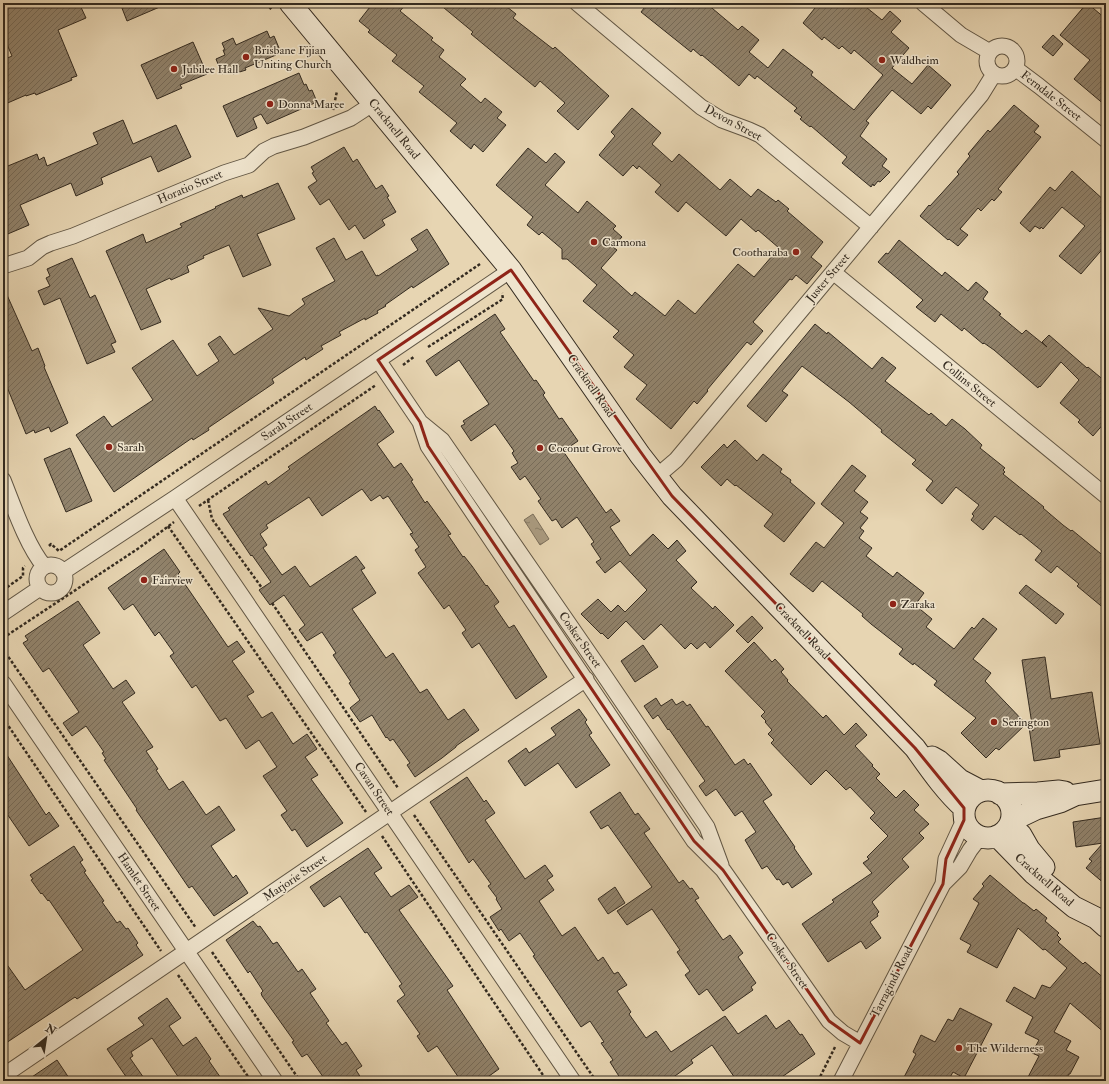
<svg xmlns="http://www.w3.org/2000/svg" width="1109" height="1084" font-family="'IM FELL Double Pica',serif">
<defs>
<pattern id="water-ripples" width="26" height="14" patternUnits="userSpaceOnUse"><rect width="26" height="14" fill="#aa9b80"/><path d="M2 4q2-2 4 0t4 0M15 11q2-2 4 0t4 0" fill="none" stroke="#8b7f68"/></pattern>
<pattern id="building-hatch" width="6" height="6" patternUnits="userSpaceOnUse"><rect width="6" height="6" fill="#91836c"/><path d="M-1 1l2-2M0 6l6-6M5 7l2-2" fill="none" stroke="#776b58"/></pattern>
</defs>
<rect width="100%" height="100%" fill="#e7d5b2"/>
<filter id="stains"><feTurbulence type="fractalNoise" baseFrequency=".005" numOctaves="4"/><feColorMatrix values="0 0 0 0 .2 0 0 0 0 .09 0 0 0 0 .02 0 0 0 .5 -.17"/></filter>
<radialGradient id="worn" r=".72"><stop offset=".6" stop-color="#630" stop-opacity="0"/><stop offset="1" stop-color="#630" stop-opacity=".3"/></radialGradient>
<path fill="url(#water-ripples)" stroke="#7b6e5a" d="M533,514L549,539L540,545L524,520Z"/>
<path fill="url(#building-hatch)" stroke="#342b20" d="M3,3H79L86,18L58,30L77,76L71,78L72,80L36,95L35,93L26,96V95L3,105V60L12,56L3,35Z
M120,3H169L127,21Z
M373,3H407L400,11L433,38L431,40L444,50L439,57L466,79L460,85L481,103L485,98L502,112L497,118L506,125L483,152L474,144L471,149L450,131L457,123L419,92L424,86L392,61L397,55L368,32L370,30L359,21Z
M438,3H502L516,14L513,18L553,49L555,47L609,96L578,130L557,111L565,103L540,81L535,87L471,34L473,32Z
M648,3H706L738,30L742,26L759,40L749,52L768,68L783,49L813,72L811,75L854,110L883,75L854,50L851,54L842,46L839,49L824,37L822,40L803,23L819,3H861L882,20L890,11L901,21L891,32L909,48L892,68L912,84L928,65L951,85L931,109L928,106L921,114L892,90L866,121L869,123L860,136L887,159L882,166L890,172L880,182L878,181L874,186L873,184L871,187L842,163L847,157L811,126L810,127L800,119L802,117L794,111L797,108L757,76L755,79L749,74L739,86L702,55L701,56L693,49L691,52L641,12Z
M1087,3L1106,19V106L1074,79L1090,60L1060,35Z
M267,31L270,38L274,36L279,48L274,50L276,55L245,68L246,70L233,74L231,70L222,74L216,59L225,55L223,50H225L222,43L233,38L236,45Z
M1053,35L1063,44L1053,56L1042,47Z
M193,42L207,74L180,85L182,88L157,99L141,65Z
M299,73L304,85L306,84L309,91L312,90L317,102L267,124L261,114L253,118L257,128L237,137L223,106Z
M1014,105L1039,126L1034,132L1041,137L998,189L1002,192L994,201L992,199L981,211L978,208L960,229L968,235L958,246L949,239L948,240L920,216L929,205L930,206L941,194L959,174L957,172L970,156L968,154L988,130L990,132Z
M632,108L661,133L652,144L672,162L679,154L720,190L730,179L751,197L758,189L776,202L778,200L789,209L787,211L823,242L811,257L822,266L807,284L796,275L792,280L790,279L753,322L763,331L751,345L747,342L707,390L708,391L697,404L694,401L671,429L636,399L647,385L624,367L634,355L613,337L619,331L583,301L597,285L567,259H562V249L542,232L539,235L527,225L533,217L496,185L528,148L546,163L555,153L565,162L545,185L578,213L587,201L616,226L613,229L622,237L613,247L617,250L601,268L632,296L635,292L665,316L678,300L695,314L738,264L754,277L779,248L758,230L756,232L741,219L726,236L686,202L678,212L655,192L661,185L639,166L637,169L633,165L623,176L599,155L615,136L611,132Z
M123,120L133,144L176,125L191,157L158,172L151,156L101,178L103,184L76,196L71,183L20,205L29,225L3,236V168L37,154L39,160L44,157L47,166L98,144L93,133Z
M344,147L353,162L357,159L376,189L382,185L389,196L387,197L396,212L382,220L385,225L364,239L355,225L349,230L329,199L320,205L308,187L317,181L312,173L314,172L311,167Z
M1072,171L1106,202V245L1081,274L1059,256L1085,226L1062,207L1043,229L1041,227L1040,229L1035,226L1030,232L1020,223L1050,187L1055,191Z
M278,183L295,219L257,234L271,265L243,277L229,245L203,256L204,258L187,266L189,272L171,280L170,278L146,289L161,322L141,330L106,251L143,234L146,243L182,227L180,224L216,208L215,207L242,195L243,198Z
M427,229L449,264L413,288L412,286L385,305L386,306L377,311L378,313L365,320V318L339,332L341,335L321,346L323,349L306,360L305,357L272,379L274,383L208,428L209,430L193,440L192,438L114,492L76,435L104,416L112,427L153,400L132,368L173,340L197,376L219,361L208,344L220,336L234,355L273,329L258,308L289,316L305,304L302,299L335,281L316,248L334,238L346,260L362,251L376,276L378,275V276L418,250L411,239Z
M899,240L942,276L945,272L968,291L976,282L988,292L983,299L1001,314L999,315L1022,334L1026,330L1047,347L1042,342L1049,335L1087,368L1088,367L1106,382V421L1093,436L1078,422L1080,420L1060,403L1079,380L1061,362L1040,387L1039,386L1038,388L994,350L984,343L983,344L964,328L962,331L941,314L935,322L916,307L923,300L878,262L886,253L888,254Z
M72,258L90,298L95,295L116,342L111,344L115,352L87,364L60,298L44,305L38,291L50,286L46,278L50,276L47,269Z
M3,286L32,351L38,348L45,366L44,367L68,423L51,432L49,427L35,433L34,430L26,434L3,377Z
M495,314L505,329L500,332L534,381L536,380L545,393L543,395L559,419L562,418L578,441L563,451L606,513L611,509L620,521L610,527L630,556L653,534L668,549L677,540L686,551L676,560L697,582L691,588L713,609L715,606L734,625L710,648L705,642L697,649L691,643L685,649L661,624L644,640L626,621L608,639L602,633L601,634L581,614L598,599L611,612L618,605L625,612L647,590L620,561L605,573L596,562L601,559L591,544L594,542L577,517L562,528L556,519L552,521L538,501L541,499L525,476L520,480L511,467L518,463L512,453L514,451L495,424L471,441L461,426L465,424L463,421L489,404L459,360L436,376L426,361Z
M815,324L827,334L828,332L872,369L882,357L896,368L885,381L929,415L931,413L946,426L952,419L965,429L982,445L980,448L1005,468L1003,470L1005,472L1003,474L1044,507L1043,508L1063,525L1071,531L1072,530L1106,558V610L1077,586L1079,584L1057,566L1051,573L1035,560L1042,551L1021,534L1020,535L995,516L983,530L971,520L974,516L972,514L979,505L956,487L942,504L926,490L933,481L912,464L916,460L881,432L882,430L849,402L802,366L782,391L788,395L766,422L747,406Z
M375,406L378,411L379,410L394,432L377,444L394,468L401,463L413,480L411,481L425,503L427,501L451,534L448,535L463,557L464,556L472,566L486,586L487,585L499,602L494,606L509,628L514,625L547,677L516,699L479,643L472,648L462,633L466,630L449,605L444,609L418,573L426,567L415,550L419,547L410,534L413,533L388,496L383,499L380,495L371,501L362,489L322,516L309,497L266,525L268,528L260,534L267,545L263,548L282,575L295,566L310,587L356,556L365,568L361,570L376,593L352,609L386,658L393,653L420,693L427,689L448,720L464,709L479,730L456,746V747L442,758L415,777L407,765L410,763L393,739L390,741L387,737L386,738L372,715L360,722L350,708L360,700L349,683L351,682L333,655L336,653L322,632L307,641L299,630L305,625L284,595L270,605L259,590L271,582L252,555L251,556L223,514L230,510L228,508L266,481L268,485L290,469L288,467Z
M735,440L757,461L763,454L782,469L780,472L791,480L790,482L815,503L784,542L764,526L773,514L736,485L735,486L727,479L721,486L701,467L724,444L727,448Z
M70,448L92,501L66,512L44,459Z
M852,465L866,476L854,491L868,502L860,512L868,518L860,528L864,531L859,538L872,548L866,556L893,577L897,572L924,593L915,605L932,619L926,627L954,649L972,627L974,629L983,618L997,629L973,659L991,673L985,681L1026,724L999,750L996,748L986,758L961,733L976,718L934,685L937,681L914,663L913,665L899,654L903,649L871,624L862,616L863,614L822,581L813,592L790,574L816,542L824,548L844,523L821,504Z
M164,549L180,572L178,574L228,647L237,641L245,652L232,661L254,692L247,696L262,718L272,712L293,744L307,734L317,749L305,757L318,775L311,779L343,823L307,847L295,829L292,831L281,815L287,811L263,776L277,767L259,740L246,749L226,718L220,721L196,685L192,688L170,656L174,653L159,632L155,636L133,604L124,610L108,588Z
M1026,585L1064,614L1056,624L1019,593Z
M78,601L100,633L83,645L113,689L126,680L135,693L122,702L153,747L146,751L158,769L156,770L169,790L183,781L206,815L219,806L235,830L211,846L233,878L236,875L248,893L214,916L192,886L189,888L136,810L137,809L104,760L106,759L102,753L104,752L86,726L72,736L63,723L79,712L49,668L43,672L23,643L28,640L25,636Z
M752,616L763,628L748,643L736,631Z
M754,642L772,662L775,659L784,669L781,672L788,680L787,681L823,718L826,715L844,735L856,723L867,735L855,746L873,765L872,766L880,774L876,778L896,798L904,790L919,805L914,810L929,824L919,833L924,838L902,859L909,867L872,902L879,912L877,914L878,916L870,922L881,938L866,949L861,941L828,962L802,924L834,902L832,900L872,873L863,863L869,859L867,857L888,836L870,818L875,813L850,787L846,790L826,770L811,785L771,743L774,740L768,734L772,730L765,722L766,721L761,716L765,712L725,671Z
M643,645L658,667L635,682L621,661Z
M1045,657L1051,699L1092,692L1100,744L1059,750L1060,757L1034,761L1029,727L1033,731L1022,660Z
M656,698L661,706L672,699L676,705L683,701L687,706L690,704L706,727L708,726L735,765L744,759L748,765L750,763L772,795L763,801L795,847L794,848L812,874L792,888L788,882L783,885L779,879L777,880L767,866L762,869L745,840L756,832L742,811L735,816L716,789L706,796L699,786L705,781L669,729L668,730L658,715L653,719L644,706Z
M579,709L587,720L585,722L592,733L589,735L610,765L576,788L558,763L525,786L508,761L526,748L529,753L556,735L551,728Z
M3,749L46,815L49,812L59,826L29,846L3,808Z
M467,777L484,802L486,800L495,813L485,820L525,879L545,865L553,876L547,880L554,890L539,901L562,936L575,927L598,961L603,957L614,974L618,972L627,985L617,991L631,1012L629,1014L646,1038L656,1031L671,1052L725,1016L738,1034L766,1015L776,1029L789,1020L800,1035L802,1034L815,1054L776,1081H737L712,1045L691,1060L693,1063L668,1081H622L610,1062L613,1060L601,1043L604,1042L590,1021L581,1027L533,956L535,955L520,933L509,941L501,929L499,931L490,917L502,909L496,899L497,898L488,886L491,884L473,859L469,863L430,802Z
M620,792L635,815L638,813L650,829L644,833L679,883L683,880L690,889L692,888L699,898L695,900L723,940L730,935L743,953L738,957L756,983L751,987L753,990L723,1011L707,989L699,995L685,975L690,971L677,952L680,950L652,909L627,925L617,911L652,887L608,825L601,829L590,812Z
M1106,817V885L1086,868L1092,861L1089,859L1103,843L1076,847L1073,822Z
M74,846L83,860L80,862L86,871L84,872L104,901L102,902L117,923L120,921L126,929L128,928L138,943L136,945L143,955L77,999L75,997L3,1045V959L25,990L83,950L49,900L48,901L42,893L41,894L31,880L33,879L30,875Z
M368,848L382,868L374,873L391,897L409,885L418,897L399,910L453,986L447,990L499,1069L482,1081H461L437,1046L428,1052L417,1036L420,1034L397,1001L405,995L399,986L402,984L367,932L365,933L340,896L324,907L310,887Z
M990,875L1023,903H1024L1034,911L1036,909L1047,918L1045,921L1059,933L1057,935L1061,939L1058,942L1083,964L1085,962L1106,980V1034L1070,1003L1054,1032L1071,1041L1066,1050L1079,1057L1070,1074H1069L1065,1081H1026L1039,1056L1032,1053L1039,1040L1025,1033L1033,1017L1006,1001L1014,987L1035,999L1042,985L1050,988L1067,968L1045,949L1043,950L1018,928L997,968L967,952L971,945L960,939L979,903L973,899L984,886L982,884Z
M615,887L625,903L608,914L598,899Z
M253,921L258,927L260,926L273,944L277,942L298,972L302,969L316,989L310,993L329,1021L326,1023L342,1045L346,1042L362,1066L356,1070L363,1081H326L307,1054L302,1057L292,1042L294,1041L262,996L261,993L263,991L250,971L248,973L226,940Z
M167,998L181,1018L169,1026L183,1046L196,1037L211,1059L209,1061L223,1081H181L152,1038L131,1052L133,1056L130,1058L146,1081H129L107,1049L144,1025L138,1018Z
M960,1008L992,1024L964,1078L953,1072L948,1081H902L916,1054L913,1052L921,1035L935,1042L948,1019L953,1021Z
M57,1060L71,1081H26Z"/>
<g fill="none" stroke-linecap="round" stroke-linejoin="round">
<defs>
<path id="street" d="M577,3L701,107L722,120L749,130L760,135L871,227
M923,3L961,35L990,52
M987 61a15 15 0 1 1 30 0a15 15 0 1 1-30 0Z
M1015,68L1039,86L1106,140
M3,266L28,258L42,247L51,243L73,236L224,173L249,165L264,151L274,146L304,137L351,118L374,103
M833,272L1106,496
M378,360L420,422L428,446L694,841L723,870L829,1021L843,1033L860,1043
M420,422L442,440L600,669L707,827L721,865
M656,477L676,460L717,411L981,95L994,74
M3,480C13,505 27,546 44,566
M175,498L573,1081
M37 579a14 14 0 1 1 28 0a14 14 0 1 1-28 0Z
M63,572L175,498L511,270
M3,613L40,588
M3,683L275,1081
M943,884L946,859L964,820
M3,1076L586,679
M841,1081L943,884L960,867L970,850L980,837"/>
<path id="secondary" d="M290,3L511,270L640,455L672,496L915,748C930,769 945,791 964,808
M932,757L939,761L960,780L981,791
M964 814a24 24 0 1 1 48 0a24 24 0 1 1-48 0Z
M1000,794L1038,793L1059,791L1065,792
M1011,821L1036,809L1060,802L1075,795L1106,790
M1010,824L1021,835L1029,849L1044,867
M997,836L1034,874L1074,907L1096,918L1106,927"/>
</defs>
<use href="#street" stroke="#615644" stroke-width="17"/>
<use href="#secondary" stroke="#342b20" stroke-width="23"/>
<path stroke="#342b20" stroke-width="2.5" stroke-dasharray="3 2" stroke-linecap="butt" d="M266,3L272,10
M333,110L337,91
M428,347L503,299L502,293
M403,365L415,356
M208,500L212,519L262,588
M199,506L376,385
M168,526L366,812
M49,546L51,544L59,551L480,264
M3,590L23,576V568L25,566
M272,603L398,788
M3,638L139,548L174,522
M4,638L5,652L196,928
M3,718L161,951
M414,815L596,1081
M382,836L547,1081
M212,952L300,1081
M178,975L251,1081
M818,1081L835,1047"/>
<use href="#street" stroke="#efe4cd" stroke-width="15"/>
<use href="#secondary" stroke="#efe4cd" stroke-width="21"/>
</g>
<path fill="none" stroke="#8f2418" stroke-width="3" stroke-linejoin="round" d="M511,270L672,496L915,748L964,808V820L946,859L943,884L860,1043L829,1021L723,870L694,841L428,446L420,422L378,360Z"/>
<g fill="#8f2418" stroke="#efe4cd" stroke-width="1.5">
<circle cx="246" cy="57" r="4"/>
<circle cx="882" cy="60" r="4"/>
<circle cx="174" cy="69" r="4"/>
<circle cx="270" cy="104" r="4"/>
<circle cx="594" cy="242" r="4"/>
<circle cx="796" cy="252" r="4"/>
<circle cx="109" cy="447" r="4"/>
<circle cx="540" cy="448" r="4"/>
<circle cx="144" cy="580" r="4"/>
<circle cx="893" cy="604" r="4"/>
<circle cx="994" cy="722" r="4"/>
<circle cx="959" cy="1048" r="4"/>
</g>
<g text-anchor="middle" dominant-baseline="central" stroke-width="3" stroke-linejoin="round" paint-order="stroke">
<g font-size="12" fill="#342b20" stroke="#efe4cd" text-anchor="start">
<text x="254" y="50">Brisbane Fijian<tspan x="254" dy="14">Uniting Church</tspan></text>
<text x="890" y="60">Waldheim</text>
<text x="182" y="69">Jubilee Hall</text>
<text x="278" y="104">Donna Maree</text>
<text x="602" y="242">Carmona</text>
<text x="788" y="252" text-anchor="end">Cootharaba</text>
<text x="117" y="447">Sarah</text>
<text x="548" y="448">Coconut Grove</text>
<text x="152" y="580">Fairview</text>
<text x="901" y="604">Zaraka</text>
<text x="1002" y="722">Serington</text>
<text x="967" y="1048">The Wilderness</text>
</g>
<g font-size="12" fill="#342b20" stroke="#efe4cd">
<text transform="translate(1051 96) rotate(38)">Ferndale Street</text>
<text transform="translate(733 123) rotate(28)">Devon Street</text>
<text transform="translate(394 129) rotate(51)">Cracknell Road</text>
<text transform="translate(190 187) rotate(-23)">Horatio Street</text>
<text transform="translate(828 278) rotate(-50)">Juster Street</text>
<text transform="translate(969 384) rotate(39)">Collins Street</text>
<text transform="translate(591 386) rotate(55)">Cracknell Road</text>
<text transform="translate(287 422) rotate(-34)">Sarah Street</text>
<text transform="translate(802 631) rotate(46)">Cracknell Road</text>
<text transform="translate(580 640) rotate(55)">Cosker Street</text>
<text transform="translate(374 789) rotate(56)">Cavan Street</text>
<text transform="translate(295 878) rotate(-34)">Marjorie Street</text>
<text transform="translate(1044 880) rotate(41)">Cracknell Road</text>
<text transform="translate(139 882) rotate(56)">Hamlet Street</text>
<text transform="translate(787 961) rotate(55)">Cosker Street</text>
<text transform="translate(892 982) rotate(-63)">Tarragindi Road</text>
</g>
</g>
<rect width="1109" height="1084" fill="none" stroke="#e7d5b2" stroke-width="16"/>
<rect x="4" y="4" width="1101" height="1076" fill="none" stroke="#342b20" stroke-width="2"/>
<rect x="8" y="8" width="1093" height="1068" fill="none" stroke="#342b20"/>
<g transform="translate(46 1038) rotate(30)" stroke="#efe4cd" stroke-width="3" paint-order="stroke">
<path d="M0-3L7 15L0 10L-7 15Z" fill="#342b20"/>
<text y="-6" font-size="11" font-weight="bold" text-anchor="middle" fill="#342b20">N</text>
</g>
<rect width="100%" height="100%" filter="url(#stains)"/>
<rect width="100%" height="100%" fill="url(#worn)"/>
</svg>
